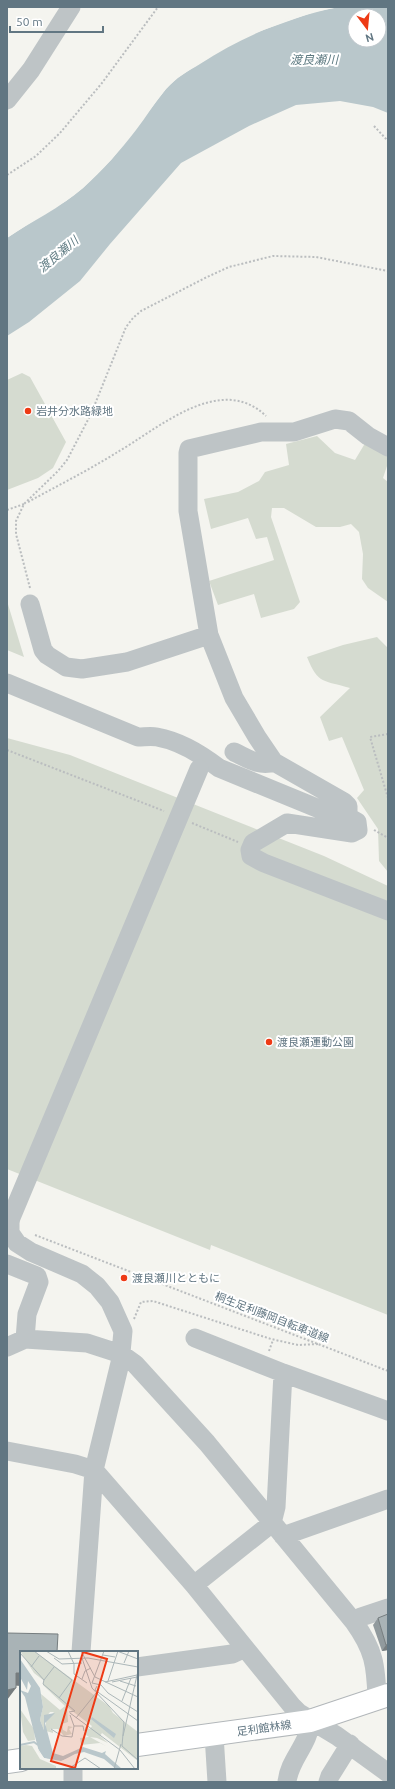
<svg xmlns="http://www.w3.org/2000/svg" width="395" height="1789" font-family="Ubuntu,'Noto Sans JP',sans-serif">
<rect width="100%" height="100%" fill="#f4f4ef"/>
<path fill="#d5dbd0" d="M22,373L30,377L66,442L53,468L38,478L7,490V380Z
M317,436L335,453L355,460L367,440L388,452V463L383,478L388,482V602L368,588L362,579L363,554L359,532L351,524L340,527H316L284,508H272L271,517L300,602L294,609L261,618L254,594L218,605L209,581L274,560L267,537L256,539L248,518L211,529L204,499L238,492L259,481L265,472L289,465L286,444Z
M7,601L24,657L7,650Z
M377,637L388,648V872L379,861L378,829L357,798L364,790L342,737L329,741L320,717L350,688C324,680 318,685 307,657L343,645Z
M7,738L70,755L324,856L388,886V1315L211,1245L210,1250L7,1169Z"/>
<path fill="#b9c7cb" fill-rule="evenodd" d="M339,7H388V113L373,107L340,101L296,105L249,126L181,163L110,244L80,281L29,322L7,336V238C32,221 60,208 83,188C102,171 120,151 136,130C146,117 155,102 166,89C176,78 188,71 200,64C243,36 289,17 339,7ZM355,16H379V40H355Z"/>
<path fill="#f4f4ef" d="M329,7H339L314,12L255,33L227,46L177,78L166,89L112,159L83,188L66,201L42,215L7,238V236L26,222L65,200L82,186L110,158L165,88L176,77L226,45L283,20L313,10Z"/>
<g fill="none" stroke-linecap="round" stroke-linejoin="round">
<defs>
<path id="major" d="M137,1745L310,1721L388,1695
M7,1762L21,1760"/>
</defs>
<use href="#major" stroke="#b2b7ba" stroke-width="24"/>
<path stroke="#babdbf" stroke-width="2" stroke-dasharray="2 2" stroke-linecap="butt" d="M374,126L388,141
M7,175L36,156L60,133L102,83L158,7
M28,502C57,486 87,471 116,453C158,429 220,372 266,416
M7,510L24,504
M30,588L16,534V521L24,504L58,471L67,460L91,414L126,327L133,318L141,311L207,277L229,267L273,256L316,257L388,271
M388,734L370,737L388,798
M7,750L164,811
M192,823L238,842
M374,830L388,838
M35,1235L388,1371
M134,1319L141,1302L153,1301L271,1339L298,1345L319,1344
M269,1351L273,1340"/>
<path stroke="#bec4c6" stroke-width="19" d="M7,100L31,70L71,7
M30,604L43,650L47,655L66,667L82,669L127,662L209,635
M7,683L138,737C144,737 151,736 157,737C179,741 201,754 219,768L329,813L341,816L345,815L357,822L358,830L352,833L287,823L253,843L250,850L251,856L264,863L388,911
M234,752C247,758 259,767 274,762
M345,815L348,811V806L344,802L274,762L257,737L234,698L209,635L188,511V453L189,449L261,432H294L335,419L349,421L368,436L388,447
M10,1220V1233L17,1243L31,1252L82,1274L97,1286L110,1302L123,1331L120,1363L94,1470L81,1652
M7,1264L37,1276L39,1282L27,1314L25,1339
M195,1338L283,1373L388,1411
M7,1347L25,1339L87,1343L121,1354L135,1364L207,1443L354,1622C374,1650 376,1665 377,1699
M7,1451L75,1464L94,1470L194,1585L292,1706L299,1713L337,1736L388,1773
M283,1536L388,1499
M194,1585L272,1523L276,1507L283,1373
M354,1622L361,1617L388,1608
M137,1667L232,1654L245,1648
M214,1735L217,1782
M73,1782V1768
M287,1782C289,1759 310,1744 310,1721
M328,1782L330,1776L350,1744"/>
<use href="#major" stroke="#fff" stroke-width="22"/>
<path stroke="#bec4c6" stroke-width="19" d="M10,1220L199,769"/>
</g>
<path fill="#919a9d" d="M378,1618L388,1650L382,1651L373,1625Z"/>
<path fill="#767d7f" d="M388,1644V1650L382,1651L386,1645Z
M16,1673H21V1686L7,1685Z
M16,1688L7,1700V1690Z"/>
<path fill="#a9b3b6" stroke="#767d7f" d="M388,1614V1644L386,1645L378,1618Z
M7,1633L58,1634L57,1652H21V1673H16V1688L7,1690Z"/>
<g fill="#ee3a15" stroke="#fff" stroke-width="1.5">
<circle cx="28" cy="411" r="4"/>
<circle cx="269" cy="1042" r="4"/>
<circle cx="124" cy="1278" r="4"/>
</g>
<g text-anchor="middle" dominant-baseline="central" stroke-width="4" stroke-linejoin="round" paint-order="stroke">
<g font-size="11" fill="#617682" stroke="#fff" text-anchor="start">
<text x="36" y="411">岩井分水路緑地</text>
<text x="277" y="1042">渡良瀬運動公園</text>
<text x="132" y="1278">渡良瀬川とともに</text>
</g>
<g font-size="11" fill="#617682" stroke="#fff">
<text transform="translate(272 1317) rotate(21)">桐生足利藤岡自転車道線</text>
<text transform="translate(264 1728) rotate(-8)">足利館林線</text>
</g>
<g font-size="12" font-style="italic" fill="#5c7980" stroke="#fff">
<text x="314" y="59">渡良瀬川</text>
<text transform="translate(58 254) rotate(-40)">渡良瀬川</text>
</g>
</g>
<g transform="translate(20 1651)">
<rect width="118" height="118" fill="#f4f4ef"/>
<path d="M0,0H14L89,55L93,62L118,81V110L82,82L80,85L88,92L77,87L70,86L86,95L80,92L61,94L60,87L69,86L66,84L65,76L70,78L72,75L47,56L48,71L42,73L43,79L47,81L48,75L53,76L49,78L52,83L44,85L38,78H30L33,80V82L26,80V70L34,61H30L24,69V79L20,69L23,56L21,43L40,59L45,55L23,34V29L14,22ZM0,58L14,78L15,89L8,90L3,81ZM6,94L12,95L20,108L36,115V118H1L0,95Z" fill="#d5dbd0"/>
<path d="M0,8L20,37L23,56L20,69L24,79V64L35,62L25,72L33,102L43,105L63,96L82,102L86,100L85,103L102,118H96L84,108L64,101L41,110L24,107L19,101L5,46L0,39L8,42L11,35L8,30L7,39L0,26ZM72,66L96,83L94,87L71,68Z" fill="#b9c7cb"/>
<path d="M15,93L24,107L34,110H42L55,103L64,101L45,111L34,112L22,107Z" fill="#f4f4ef"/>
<path fill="none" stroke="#b9c7cb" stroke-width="2" d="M0,94L14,91L18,94"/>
<path fill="none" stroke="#acb7b9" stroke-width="1" d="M14,0L52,29L39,47M26,0L39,8L68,7L118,16M48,0L54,13V23L67,32M61,0L75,26L118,46M97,0L118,8M0,2L24,29L23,33L55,60L49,61M83,4L95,6M34,7L42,13L62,12M62,7L72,37L104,71L102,95L118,109M104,12L109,0M11,16L19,5M62,28L65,20L71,17M24,29L34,16M88,30L98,0M100,30L116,35M85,31L117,24M92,31L117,26M72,32L81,34L88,42L118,61M72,32L84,0M77,35L75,39L118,70M102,50L111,27M50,62L100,99L115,118M56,67L76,42M54,75H63L64,80M31,78L42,85L52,86L54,75L50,64M103,85L118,20M48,118L65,107L81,118M94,118L101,93"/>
<path fill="#ee3a15" fill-opacity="0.15" stroke="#ee3a15" stroke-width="2" d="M63,1L87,8L55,117L31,110Z"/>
<rect width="118" height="118" fill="none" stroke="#617682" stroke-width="2"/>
</g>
<rect width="395" height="1789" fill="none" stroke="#617682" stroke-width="16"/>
<g transform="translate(367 28) rotate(164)"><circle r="19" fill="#ffffff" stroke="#c0c8cd"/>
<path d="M0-3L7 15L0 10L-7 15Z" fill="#ee3a15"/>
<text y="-6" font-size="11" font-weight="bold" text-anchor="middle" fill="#617682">N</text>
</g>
<path d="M10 26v6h93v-6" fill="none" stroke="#617682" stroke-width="2"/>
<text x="16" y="26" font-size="12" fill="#617682" stroke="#ffffff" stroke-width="3" paint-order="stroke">50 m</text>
</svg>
